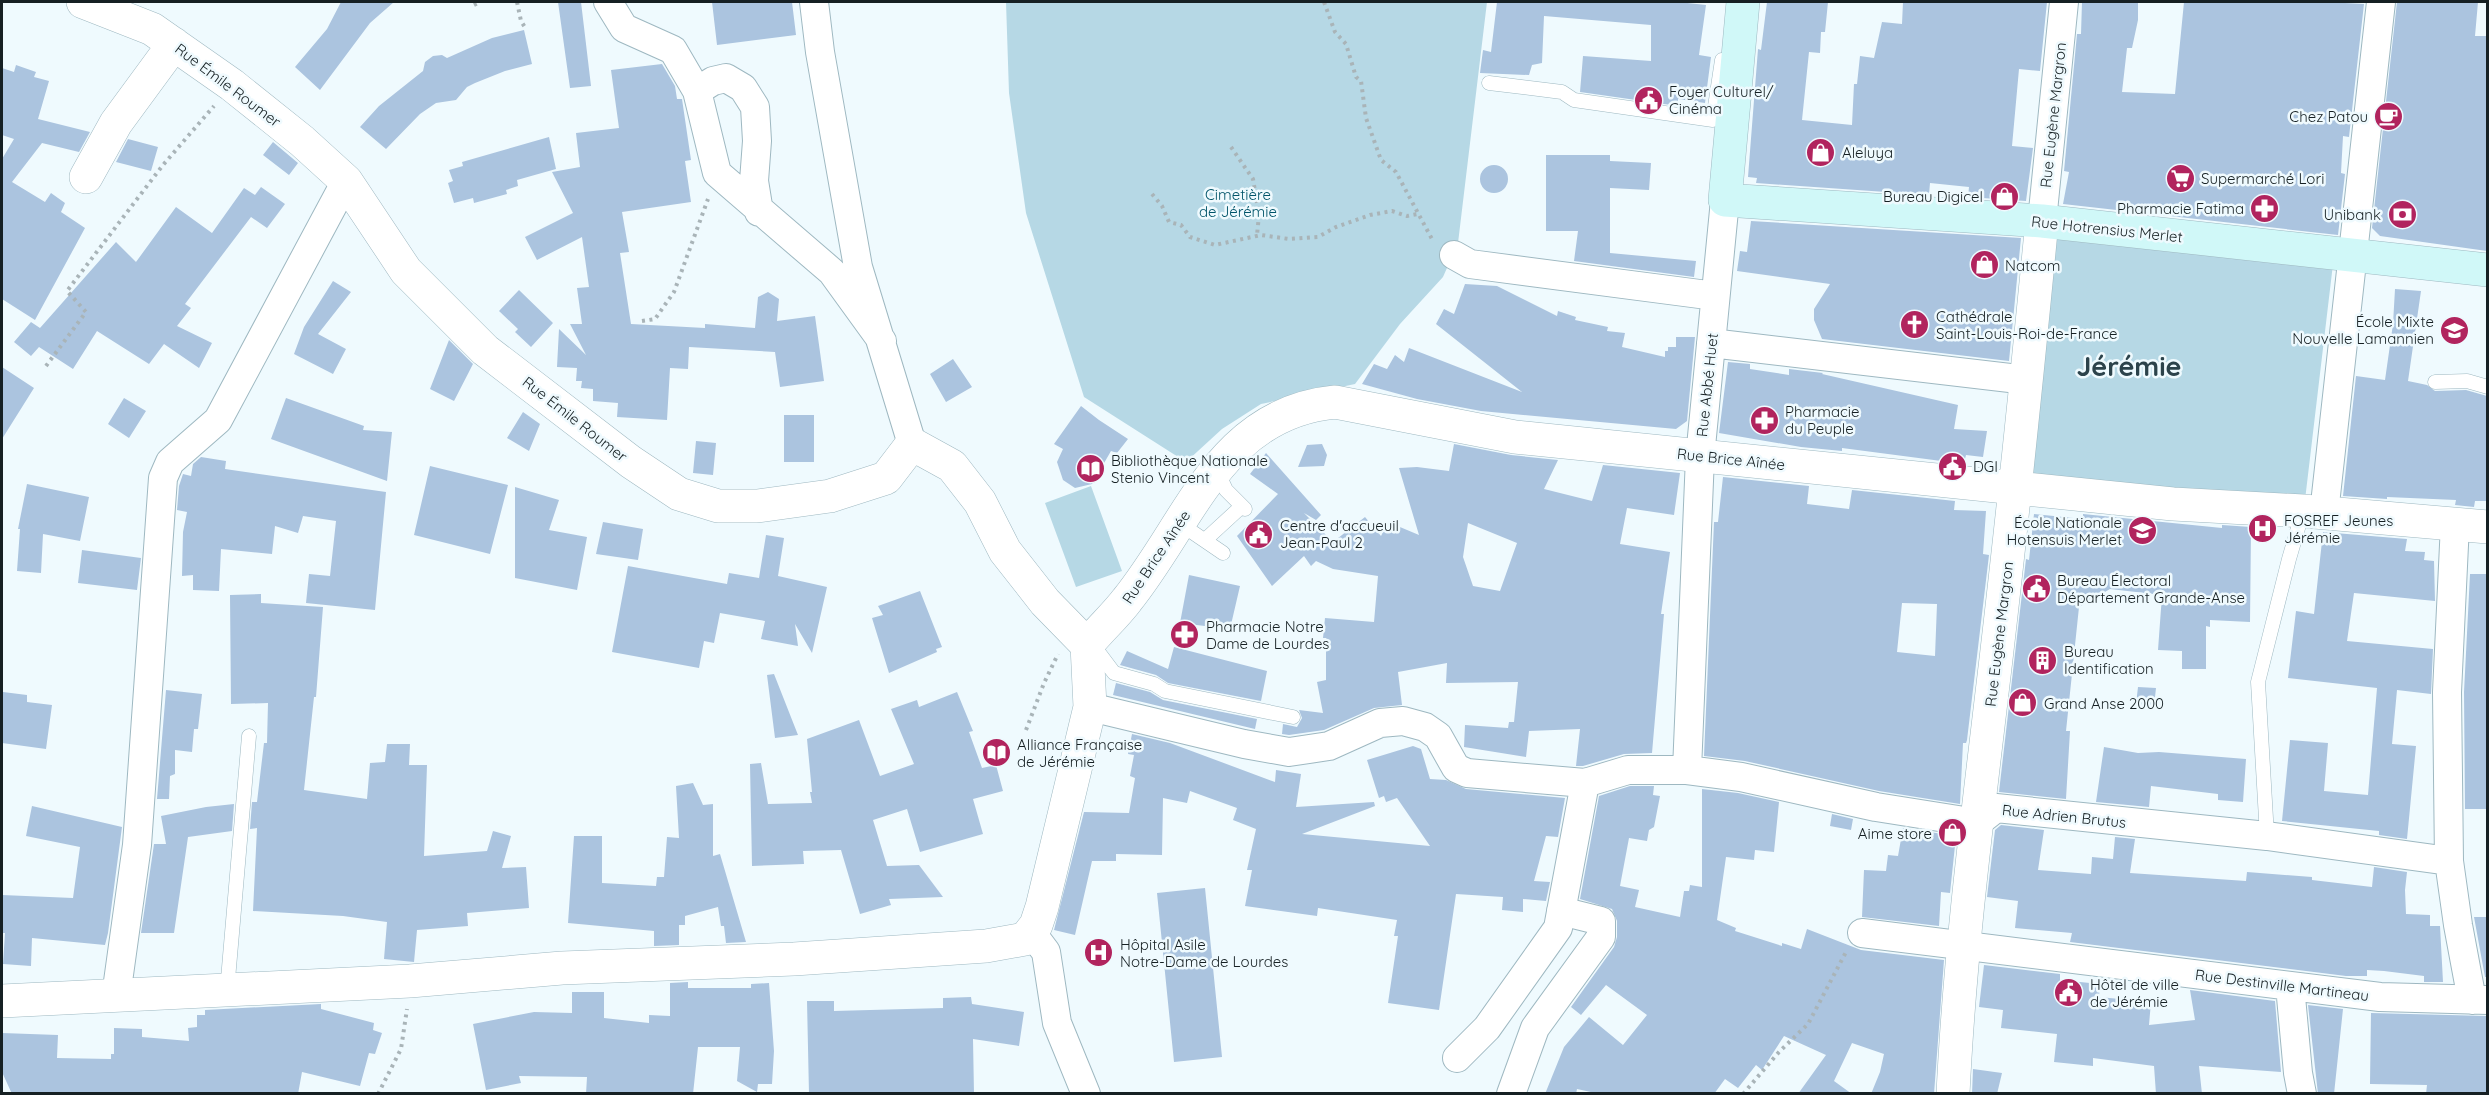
<svg xmlns="http://www.w3.org/2000/svg" width="2489" height="1095" font-family="Quicksand,sans-serif">
<rect width="100%" height="100%" fill="#effafe"/>
<path fill="#b6d8e5" d="M1006,2H1487L1458,243L1443,277L1400,324L1355,384L1261,404L1222,429L1186,462L1084,397L1026,213L1009,93Z
M2055,234L2333,264L2305,500L2028,477Z
M1091,486L1122,571L1076,587L1045,503Z"/>
<path fill="#abc4df" fill-rule="evenodd" d="M341,2H394L370,23L320,90L295,67L327,29Z
M558,2H581L591,86L570,88Z
M712,2H792L796,35L717,45Z
M1497,2H1678L1706,5L1699,55L1711,57L1705,103L1678,99V106L1580,92L1583,56L1651,61V25L1544,16L1542,63L1532,65L1529,75L1480,73L1483,50L1491,52Z
M1767,2H1828L1825,32H1821L1820,53L1809,52L1802,120L1852,125L1854,84H1857L1860,56L1874,58L1882,22L1902,24L1903,2H2047L2040,71L2019,69L2012,146L2033,148L2026,201L1968,197L1969,187L1930,183L1929,195L1756,183L1757,178L1748,177L1758,49L1761,50Z
M2082,2H2138V20L2132,48H2127L2122,92L2175,94L2184,2H2326L2364,4L2349,137L2343,136L2341,173L2345,174L2338,235L2063,204L2069,172L2064,171L2077,34H2081Z
M2397,2H2478L2475,36H2487V251L2380,236L2372,228Z
M524,30L532,64L505,71L475,83L467,87L456,100L436,103L420,114L386,149L360,127L379,106L423,71L425,62L433,56L442,55L447,58L492,38Z
M662,64L675,86L677,99H682L691,160L685,161L691,202L622,212L629,252L620,253L631,324L705,328V324L755,328L758,297L768,292L779,299L777,321L815,316L824,381L780,387L775,352L689,347L688,369L670,368L667,420L617,417L618,403L593,401V389L581,388L582,381H576L577,368L557,367L559,329L586,355L570,324H582L577,288L589,287L582,237L537,260L525,237L573,213L552,172L580,167L576,133L619,128L611,70Z
M16,65L36,72L34,77L49,81L38,119L90,132L79,152L42,143L12,182L45,202L51,193L65,203L61,212L85,228L35,320L2,299V159L14,139L2,135V68L14,72Z
M549,137L556,169L517,180L518,186L506,190L507,194L474,203L473,198L454,203L448,183L453,181L449,170L463,166L462,162Z
M128,139L158,147L151,171L116,162Z
M273,142L298,163L289,175L263,155Z
M1546,155H1610V161L1651,163L1649,190L1610,188V253L1696,261L1694,277L1574,261L1578,231H1546Z
M1480 179a14 14 0 1 1 28 0a14 14 0 1 1-28 0Z
M261,187L285,204L267,228L251,217L185,304L191,308L177,326L212,343L199,368L164,344L149,364L97,331L73,369L39,347L31,356L14,342L31,322L40,328L116,242L136,262L176,207L212,233L244,188L255,195Z
M1751,221L2021,238L2009,361L1822,339L1814,320V309L1830,284L1737,271L1740,251L1747,252Z
M333,281L351,292L318,334L346,349L333,374L294,354L304,327Z
M1465,284L1497,286L1557,316L1558,311L1576,317L1575,320L1608,327L1607,331L1625,333L1622,347L1665,357V351H1668V347H1676V337H1695L1687,421L1676,429L1481,411L1417,399L1362,384L1374,364L1387,369L1395,355L1404,362L1409,348L1522,392L1436,324L1444,309L1454,314Z
M2395,289L2421,291L2408,381L2427,385L2435,391L2466,390L2487,396V501H2475L2474,507L2455,505L2456,500L2387,497V499L2343,496L2356,376L2385,380L2393,324Z
M519,290L553,323L531,347L515,332L518,329L499,311Z
M449,340L473,364L454,401L430,389Z
M953,359L972,387L946,402L930,374Z
M1728,362L1750,364V369L1789,375V369L1823,373L1822,374L1958,405L1954,429L1987,431L1983,457L1966,455L1964,463L1949,462L1842,448V451L1801,447L1719,433Z
M2,367L34,388L2,439Z
M124,398L146,411L129,438L108,424Z
M286,398L364,426L363,430L392,432L387,481L271,439Z
M1081,406L1099,420L1128,439L1117,453L1111,451L1092,484L1075,488L1063,480L1057,462L1063,449L1054,444Z
M523,412L540,424L529,451L507,438Z
M784,415H814V462H784Z
M696,441L716,443L713,475L693,473Z
M1322,444L1327,455L1324,466L1298,467L1307,445Z
M1454,444L1511,455L1558,460L1544,489L1592,501L1603,465L1680,473L1674,515L1627,508L1620,544L1670,552L1661,614H1664L1652,753L1624,754L1583,766H1576L1580,729L1529,731L1526,757L1464,747L1465,725L1508,728L1509,722H1514L1518,682L1446,683L1447,663L1398,672L1402,705L1374,708L1324,730L1289,735L1282,734L1283,724L1297,727L1302,718L1299,710L1323,713L1317,682L1326,680V638H1323L1325,618L1374,622L1378,576L1333,569L1316,561L1311,566L1304,556L1272,586L1237,536L1278,494L1250,474L1266,453L1321,515L1316,520L1304,513L1333,542L1365,517L1381,536L1388,522L1419,535L1399,468L1417,467L1449,471ZM1468,523L1517,543L1500,591L1473,586L1463,557Z
M201,457L226,461L225,469L386,492L375,610L306,603L309,574L330,576L336,521L303,516L298,533L275,526L272,554L221,549L219,591L193,590V575L182,576L183,532L187,512L177,510L179,486L183,474L191,476L193,464Z
M430,466L508,485L490,554L414,535Z
M1723,477L1809,486L1807,504L1849,509L1852,490L1955,501L1954,510L1986,511L1983,554L1989,555L1967,740L1966,743H1963L1960,804L1879,791L1745,761L1704,756L1714,522H1718ZM1902,603L1937,604L1935,656L1897,652Z
M27,484L89,497L80,541L43,534L41,573L17,571L20,529H18Z
M515,487L559,500L549,530L587,537L577,590L515,578Z
M2034,514L2083,519V514L2222,528V525L2251,527L2250,622L2210,620V627L2206,626V669H2182V651L2158,650L2162,595L2110,589L2079,607L2066,731H2070L2066,799L1999,792L2026,559L2029,560Z
M603,522L643,529L638,560L596,554Z
M2323,532L2407,539L2405,551L2425,552L2424,560L2434,561L2435,601L2354,593L2347,641L2433,649L2431,694L2397,690L2392,744L2416,746L2407,839L2379,835V831L2282,821L2290,740L2328,743L2324,791L2368,795L2377,688L2288,678L2296,611L2314,614Z
M766,535L784,538L778,576L827,587L812,653L795,624L798,646L761,639L765,621L720,613L714,643L704,641L699,668L612,652L628,566L727,584L729,573L759,578Z
M82,550L141,558L137,590L78,583Z
M2470,574H2487V809H2465L2464,692Z
M1189,575L1240,586L1230,629L1180,623Z
M920,591L942,647L936,649L937,652L889,673L872,618L883,615L878,606Z
M261,594V603L323,607L316,697H314L304,790L367,799L370,763L385,762L387,744H410L409,765H427L424,856L487,851L493,831L511,836L502,868L526,867L529,908L467,913L468,926L417,930L414,962L384,959L387,922L343,916L253,911L257,828L250,829L252,802H257L264,743H267L268,703L231,704L230,595Z
M1174,647L1267,671L1261,701L1168,683L1156,675L1120,665L1127,651L1168,669Z
M774,674L798,735L775,738L767,675Z
M1116,683L1150,692L1163,700L1257,719L1255,729L1113,695Z
M2138,687L2156,688L2154,706L2136,704Z
M166,690L202,694L198,729H194L192,752L175,750V774L170,776L169,799H157Z
M3,692L27,695V702L52,705L46,749L2,743Z
M957,692L973,731L969,732L982,768L996,765L1003,791L973,799L983,834L920,852L907,809L873,820L887,866L919,865L943,897L889,899L891,905L860,914L841,850L803,851L804,864L752,866L750,764L761,763L768,804L812,803L810,792H812L807,739L859,720L880,776L914,764L891,709L917,700L919,707Z
M1132,734L1170,743L1275,782L1276,770L1301,774L1296,807L1374,802L1375,806L1302,834L1430,846L1397,798L1386,802L1384,796L1379,798L1367,760L1413,746L1421,749L1430,779L1446,780L1466,789L1565,798L1558,837L1546,836L1534,881L1550,882L1546,901L1523,899V912L1502,910L1503,897L1456,894L1439,1010L1388,1003L1398,936H1394L1397,920L1318,908L1317,916L1245,906L1252,870H1247L1256,829L1233,820L1237,808L1190,791L1187,803L1163,798L1162,855L1116,854V861H1092L1075,935L1054,930L1084,812L1129,813L1135,778L1130,776L1134,755L1128,754Z
M2104,747L2138,753L2159,752L2246,759L2243,802L2218,800V794L2151,786L2149,807L2096,802Z
M693,783L703,805L713,804V856L720,854L746,942L726,943L724,926H721L718,907L685,916V925H679V945L654,946V931L568,923L574,836H602V883L656,886L657,877H664L667,837L679,838L676,786Z
M1630,786H1654L1653,795L1660,796L1654,827L1649,830L1647,841L1629,838L1620,886L1639,890L1635,907L1680,917L1684,891H1689L1690,885L1702,887V789L1738,793L1779,802L1774,852L1755,850L1754,860L1726,857L1717,920L1736,928L1735,931L1782,946V943L1801,949L1807,929L1861,950L1944,960L1934,1094H1871L1880,1072L1884,1054L1852,1043L1834,1081L1852,1094H1798L1826,1055L1784,1036L1762,1070L1756,1065L1738,1088L1725,1079L1714,1094H1600L1577,1089L1576,1094H1545L1564,1047L1589,1017L1623,1045L1647,1015L1606,985L1581,1015L1571,1007L1614,947L1617,937V921L1612,909L1580,899L1599,796Z
M234,804L232,831L188,837L174,933H141L154,844H166L161,816L206,807Z
M32,806L122,827L108,933L105,945L32,938L31,966L3,964L5,933H2V895L73,898L80,847L26,836Z
M1832,814L1853,819L1851,830L1830,826Z
M2001,825L2044,830L2038,870L2091,874L2092,857L2113,859L2115,837L2135,839L2130,873L2246,881L2247,872L2312,877V880L2372,887L2374,867L2407,872L2405,890L2406,914L2430,915V926H2440L2443,982H2424V976L2384,971L2367,970V976H2346L2070,942L2072,933L2015,928L2018,901L1987,897L1995,830Z
M1903,828L1956,836L1950,893L1941,892L1939,926L1862,917L1864,870L1886,871L1888,855L1898,856Z
M1205,888L1222,1057L1174,1062L1157,893Z
M2474,917H2487V977H2485Z
M1984,965L2060,974V980L2100,984L2099,997L2151,1002L2149,1025L2195,1020L2190,990L2275,1001L2281,1072L2199,1066L2202,1094H2156L2154,1066L2093,1058V1066L2054,1062L2057,1034L2001,1028L2003,1010L1979,1007Z
M688,982V988H751V984L769,983L774,1051L772,1084H758L757,1092L737,1081L740,1047H698L693,1094H586L587,1077L519,1076L521,1083L486,1090L473,1024L534,1012L572,1013V992H604V1018L649,1023V1015L670,1016V983Z
M971,997L972,1004L1024,1012L1019,1046L973,1039L974,1094H809L807,1001H834V1011L943,1008V998Z
M321,1004V1009L374,1023L373,1030L382,1033L375,1054L369,1053L360,1086L302,1072L298,1094H12L2,1072V1033L58,1035L57,1058L111,1059V1054H114V1028L142,1029V1037L189,1041L188,1028L197,1027V1015H205V1010Z
M2308,1005L2343,1009L2334,1094H2318Z
M2371,1013L2487,1016V1094H2426L2427,1085L2370,1084Z
M1973,1069L2002,1073L1997,1094H1972Z"/>
<g fill="none" stroke-linecap="round" stroke-linejoin="round">
<defs>
<path id="service" d="M1489,83L1562,92L1574,100L1713,120L1722,60
M2435,382L2467,381L2488,387
M1217,471L1226,490L1245,509
M1179,523L1223,553
M1205,540L1242,506
M1093,645L1114,673L1154,684L1165,691L1293,717
M2267,836L2258,682L2289,559L2303,511
M227,991L249,736"/>
<path id="minor" d="M608,2L624,28L673,50L697,91
M814,2L820,52L858,267L912,444
M759,212L754,181L757,141L755,107L743,88L726,78L713,81L697,91L717,173L832,272L882,341
M2042,221L2064,2
M1454,255L1470,264L1715,296
M1711,343L2027,380
M2324,513L2381,2
M2455,524L2447,692L2449,861L2458,925L2472,1000
M1090,707L1244,744L1289,752L1329,746L1380,723L1403,721L1425,727L1438,736L1456,768L1467,773L1585,783L1628,770H1687L1741,777L1876,807L1977,823L1996,808L2267,836L2449,861
M1687,770L1700,457L1725,200
M1031,932L1046,952L1057,1023L1086,1094
M1862,933L2380,997L2488,1000
M2290,986L2298,1073L2302,1094
M116,996L137,845L163,478L170,462L218,420L346,181
M1457,1058L1487,1028L1558,928L1585,783
M1511,1094L1535,1028L1601,937V921L1561,911"/>
<path id="tertiary" d="M83,2L152,29L232,85L302,141L346,181L406,271L485,350L631,462L679,494L718,506H757L830,496L886,478L912,444L952,466L980,502L1005,551L1045,602L1087,645
M86,177L116,123L174,44
M1087,645C1100,629 1115,616 1127,600C1190,522 1220,413 1335,402L1515,437L2173,504L2303,511L2488,527
M2,1001L410,981L562,968L794,959L986,946L1025,939L1036,925L1042,907L1090,707L1087,645
M1953,1094C1960,948 1979,804 1996,659C2013,513 2028,367 2042,221"/>
<path id="secondary" d="M1743,2L1725,200L2042,221L2488,270"/>
</defs>
<use href="#service" stroke="#9eb8c1" stroke-width="15"/>
<use href="#minor" stroke="#9eb8c1" stroke-width="30"/>
<use href="#tertiary" stroke="#9eb8c1" stroke-width="34"/>
<use href="#secondary" stroke="#9eb8c1" stroke-width="34"/>
<path stroke="#a9b4b8" stroke-width="4" stroke-dasharray="3 4.5" stroke-linecap="butt" d="M517,2L521,21L526,29
M1324,2L1335,32L1346,44L1356,77L1361,81L1366,118L1381,160L1396,172L1433,241
M474,5L480,2
M1231,147L1253,179L1259,215L1257,235
M1152,194L1162,206L1169,222L1181,225L1190,237L1215,245L1261,235L1289,239L1318,237L1336,227L1370,215L1392,211L1407,216L1418,214
M642,321L655,319L674,292L708,199
M46,366L86,312L67,291L163,165L214,106
M1026,730L1044,683L1058,654
M378,1094L401,1049L407,1009
M1743,1094L1779,1052L1808,1024L1846,952"/>
<use href="#service" stroke="#fff" stroke-width="14"/>
<use href="#minor" stroke="#fff" stroke-width="28"/>
<use href="#tertiary" stroke="#fff" stroke-width="33"/>
<use href="#secondary" stroke="#d0f8f8" stroke-width="33"/>
</g>
<defs>
<symbol id="civic-disc" viewBox="-11 -11 22 22"><circle r="9.5" fill="#b1245e" stroke="#effafe"/><path d="M-.6-6.5H3V-4.5H.6V-3L4-1V1h2V6H-6V1h2V-1L-.6-3ZM-1.2 2.5V6h2.4V2.5Z" fill="#fff"/></symbol>
<symbol id="cafe-disc" viewBox="-11 -11 22 22"><circle r="9.5" fill="#b1245e" stroke="#effafe"/><path d="M-5.5-4.5H6V0H3Q3 3.5 0 3.5H-2.5Q-5.5 3.5-5.5 0ZM3-3.2v2h1.7v-2ZM-6 4.5H4V6H-6Z" fill="#fff"/></symbol>
<symbol id="shop-disc" viewBox="-11 -11 22 22"><circle r="9.5" fill="#b1245e" stroke="#effafe"/><path d="M-5-2.5h2.3a2.7 3.5 0 0 1 5.4 0H5L5.5 6h-11ZM-1.5-2.5h3a1.5 2.3 0 0 0-3 0Z" fill="#fff"/></symbol>
<symbol id="supermarket-disc" viewBox="-11 -11 22 22"><circle r="9.5" fill="#b1245e" stroke="#effafe"/><path d="M-6-5.5h2.5l.6 2H6L4.5 2H-2.5L-4.4-4H-6ZM-1.5 3.2a1.3 1.3 0 1 0 .1 0ZM3 3.2a1.3 1.3 0 1 0 .1 0Z" fill="#fff"/></symbol>
<symbol id="pharmacy-disc" viewBox="-11 -11 22 22"><circle r="9.5" fill="#b1245e" stroke="#effafe"/><path d="M-2-6h4v4h4v4h-4v4h-4v-4h-4v-4h4Z" fill="#fff"/></symbol>
<symbol id="bank-disc" viewBox="-11 -11 22 22"><circle r="9.5" fill="#b1245e" stroke="#effafe"/><path d="M-6-4H6V4H-6ZM0-2.3a2.3 2.3 0 1 0 0 4.6a2.3 2.3 0 1 0 0-4.6Z" fill="#fff"/></symbol>
<symbol id="church-disc" viewBox="-11 -11 22 22"><circle r="9.5" fill="#b1245e" stroke="#effafe"/><path d="M-1.2-6h2.4v3.5h3.3v2.4h-3.3V6h-2.4V-.1h-3.3v-2.4h3.3Z" fill="#fff"/></symbol>
<symbol id="school-disc" viewBox="-11 -11 22 22"><circle r="9.5" fill="#b1245e" stroke="#effafe"/><path d="M0-5L7-2L0 1L-7-2ZM-4 1L0 2.5L4 1V4Q0 6-4 4Z" fill="#fff"/></symbol>
<symbol id="library-disc" viewBox="-11 -11 22 22"><circle r="9.5" fill="#b1245e" stroke="#effafe"/><path d="M-6-4Q-3-5.5-.7-3.5V5Q-3 3-6 4ZM6-4Q3-5.5 .7-3.5V5Q3 3 6 4Z" fill="#fff"/></symbol>
<symbol id="hospital-disc" viewBox="-11 -11 22 22"><circle r="9.5" fill="#b1245e" stroke="#effafe"/><path d="M-5-5h3v3.5h4V-5h3V5h-3V1.5h-4V5h-3Z" fill="#fff"/></symbol>
<symbol id="building-disc" viewBox="-11 -11 22 22"><circle r="9.5" fill="#b1245e" stroke="#effafe"/><path d="M-4-6H4V6H1V3H-1V6H-4ZM-2.5-4.3h1.7v1.8h-1.7ZM.8-4.3h1.7v1.8H.8ZM-2.5-1h1.7V.8h-1.7ZM.8-1h1.7V.8H.8Z" fill="#fff"/></symbol>
</defs>
<g fill-rule="evenodd">
<use href="#civic-disc" x="1632" y="84" width="33" height="33"/>
<use href="#cafe-disc" x="2372" y="100" width="33" height="33"/>
<use href="#shop-disc" x="1804" y="136" width="33" height="33"/>
<use href="#supermarket-disc" x="2164" y="162" width="33" height="33"/>
<use href="#shop-disc" x="1988" y="180" width="33" height="33"/>
<use href="#pharmacy-disc" x="2248" y="192" width="33" height="33"/>
<use href="#bank-disc" x="2386" y="198" width="33" height="33"/>
<use href="#shop-disc" x="1968" y="248" width="33" height="33"/>
<use href="#church-disc" x="1898" y="308" width="33" height="33"/>
<use href="#school-disc" x="2438" y="314" width="33" height="33"/>
<use href="#pharmacy-disc" x="1748" y="404" width="33" height="33"/>
<use href="#civic-disc" x="1936" y="450" width="33" height="33"/>
<use href="#library-disc" x="1074" y="452" width="33" height="33"/>
<use href="#hospital-disc" x="2246" y="512" width="33" height="33"/>
<use href="#school-disc" x="2126" y="514" width="33" height="33"/>
<use href="#civic-disc" x="1242" y="518" width="33" height="33"/>
<use href="#civic-disc" x="2020" y="572" width="33" height="33"/>
<use href="#pharmacy-disc" x="1168" y="618" width="33" height="33"/>
<use href="#building-disc" x="2026" y="644" width="33" height="33"/>
<use href="#shop-disc" x="2006" y="686" width="33" height="33"/>
<use href="#library-disc" x="980" y="736" width="33" height="33"/>
<use href="#shop-disc" x="1936" y="816" width="33" height="33"/>
<use href="#hospital-disc" x="1082" y="936" width="33" height="33"/>
<use href="#civic-disc" x="2052" y="976" width="33" height="33"/>
</g>
<g text-anchor="middle" dominant-baseline="central" stroke-width="5" stroke-linejoin="round" paint-order="stroke">
<g font-size="15" fill="#162023" stroke="#effafe">
<text transform="translate(228 85) rotate(37)">Rue Émile Roumer</text>
<text transform="translate(2053 115) rotate(-84)">Rue Eugène Margron</text>
<text transform="translate(2107 229) rotate(6)">Rue Hotrensius Merlet</text>
<text transform="translate(1707 385) rotate(-84)">Rue Abbé Huet</text>
<text transform="translate(575 419) rotate(38)">Rue Émile Roumer</text>
<text transform="translate(1731 459) rotate(6)">Rue Brice Aînée</text>
<text transform="translate(1156 557) rotate(-56)">Rue Brice Aînée</text>
<text transform="translate(1999 634) rotate(-83)">Rue Eugène Margron</text>
<text transform="translate(2064 816) rotate(6)">Rue Adrien Brutus</text>
<text transform="translate(2282 985) rotate(7)">Rue Destinville Martineau</text>
</g>
<g font-size="15" fill="#162023" stroke="#effafe" text-anchor="start">
<text x="1669" y="91">Foyer Culturel/<tspan x="1669" dy="17">Cinéma</tspan></text>
<text x="2368" y="116" text-anchor="end">Chez Patou</text>
<text x="1842" y="152">Aleluya</text>
<text x="2201" y="178">Supermarché Lori</text>
<text x="1983" y="196" text-anchor="end">Bureau Digicel</text>
<text x="2244" y="208" text-anchor="end">Pharmacie Fatima</text>
<text x="2381" y="214" text-anchor="end">Unibank</text>
<text x="2005" y="265">Natcom</text>
<text x="1936" y="316">Cathédrale<tspan x="1936" dy="17">Saint-Louis-Roi-de-France</tspan></text>
<text x="2434" y="321" text-anchor="end">École Mixte<tspan x="2434" dy="17">Nouvelle Lamannien</tspan></text>
<text x="1785" y="411">Pharmacie<tspan x="1785" dy="17">du Peuple</tspan></text>
<text x="1111" y="460">Bibliothèque Nationale<tspan x="1111" dy="17">Stenio Vincent</tspan></text>
<text x="1973" y="466">DGI</text>
<text x="2284" y="520">FOSREF Jeunes<tspan x="2284" dy="17">Jérémie</tspan></text>
<text x="2122" y="522" text-anchor="end">École Nationale<tspan x="2122" dy="17">Hotensuis Merlet</tspan></text>
<text x="1280" y="525">Centre d'accueuil<tspan x="1280" dy="17">Jean-Paul 2</tspan></text>
<text x="2057" y="580">Bureau Électoral<tspan x="2057" dy="17">Département Grande-Anse</tspan></text>
<text x="1206" y="626">Pharmacie Notre<tspan x="1206" dy="17">Dame de Lourdes</tspan></text>
<text x="2064" y="651">Bureau<tspan x="2064" dy="17">Identification</tspan></text>
<text x="2044" y="703">Grand Anse 2000</text>
<text x="1017" y="744">Alliance Française<tspan x="1017" dy="17">de Jérémie</tspan></text>
<text x="1932" y="833" text-anchor="end">Aime store</text>
<text x="1120" y="944">Hôpital Asile<tspan x="1120" dy="17">Notre-Dame de Lourdes</tspan></text>
<text x="2090" y="984">Hôtel de ville<tspan x="2090" dy="17">de Jérémie</tspan></text>
</g>
<g font-size="15" fill="#005469" stroke="#effafe">
<text x="1238" y="194">Cimetière<tspan x="1238" dy="17">de Jérémie</tspan></text>
</g>
<g font-size="27" font-weight="bold" fill="#2c434b" stroke="#effafe">
<text x="2129" y="366">Jérémie</text>
</g>
</g>
<rect width="2489" height="1095" fill="none" stroke="#162023" stroke-width="6"/>
</svg>
